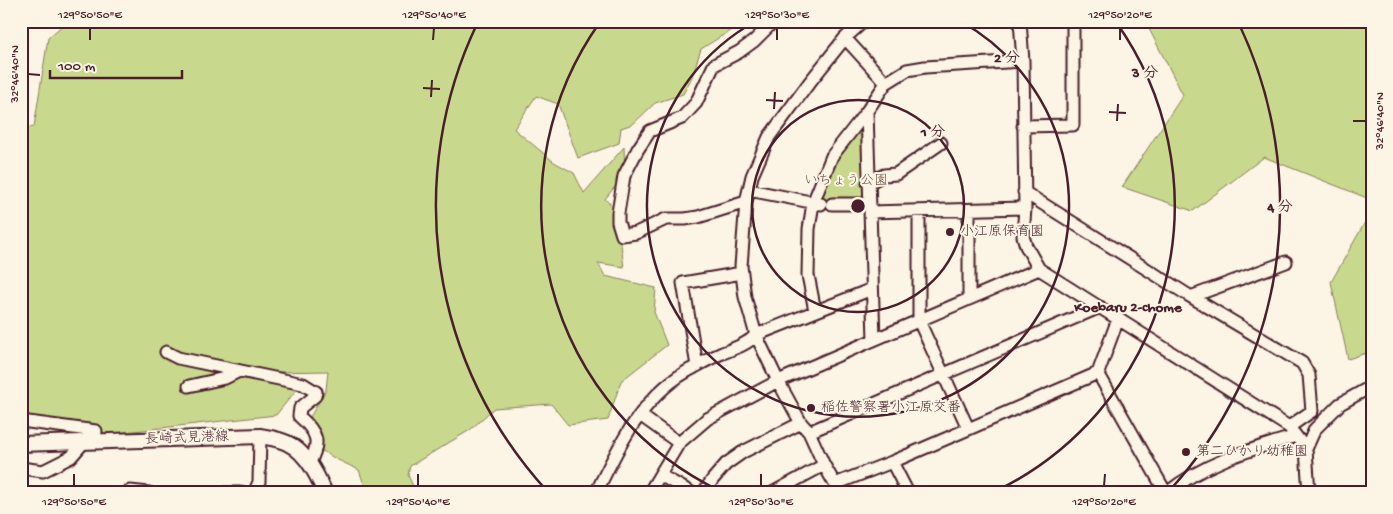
<svg xmlns="http://www.w3.org/2000/svg" width="1393" height="514" font-family="'Gochi Hand','Klee One',sans-serif">
<rect width="100%" height="100%" fill="#fcf5e5"/>
<filter id="ink" filterUnits="userSpaceOnUse"><feTurbulence type="fractalNoise" baseFrequency=".02" numOctaves="2"/><feDisplacementMap in="SourceGraphic" scale="10" xChannelSelector="R" yChannelSelector="G"/><feConvolveMatrix kernelMatrix="1 2 1 2 8 2 1 2 1" color-interpolation-filters="sRGB"/></filter>
<g filter="url(#ink)">
<path fill="#c8d98e" stroke="#897c5c" d="M64,21H762L733,29L701,49L692,77L683,94L655,103L633,124L621,128L619,143L578,158L558,104L536,96L514,129L554,162L574,173L584,193L624,147L625,174L605,199L622,214L618,222L624,267L598,263L605,276L656,288L654,312L667,345L621,381L608,420L568,425L551,404L494,408L470,430L410,466L408,475L416,493H367L359,470L336,459L309,443L310,417L326,390L328,371L269,372L298,388L276,415L107,434L21,425V128L34,127L48,38L66,22Z
M1145,21H1372V200L1264,157L1193,211L1122,187L1183,95Z
M858,130L863,134L864,200H819L835,159Z
M1372,210V351L1348,359L1331,282Z"/>
<g fill="none" stroke-linecap="round" stroke-linejoin="round">
<defs>
<path id="minor" d="M1020,21L1023,61L1025,208L1023,236L1026,246L1039,269L1289,427L1306,449L1309,493
M845,38L886,83
M867,111L874,340
M1023,126L1073,125V21
M868,183L884,175L896,174L941,143
M749,190L821,204
M1024,192L1188,295L1302,363L1309,375L1312,411L1289,427
M746,202L698,217L685,219H666L636,233L622,235L618,222V213L624,176L638,149L650,131L682,118L696,103L714,65L739,52L754,41L774,21
M832,204H869
M919,211V321L968,428
M870,212L1025,208
M1193,296L1286,262
M969,299V210
M815,311L808,275L809,229L813,203L832,156L867,111L886,83L907,70L925,67L1023,61
M166,352L178,358L303,384L316,392L315,396L300,408L299,416C318,433 321,442 309,464
M697,366L683,283L742,273
M1098,373L1166,493
M189,386L225,378L239,371
M640,415L679,443
M21,421L96,431L95,442
M809,432L1100,307
M1306,449L1315,429L1340,404L1372,386
M892,462L908,493
M21,468L43,471L71,457L84,442
M660,475L692,493
M835,484L892,462L1098,373L1118,319
M127,493L130,491L149,493
M225,493H243
M254,493L259,482L260,436
M596,493C617,449 642,397 686,372C697,366 708,359 720,354C732,349 747,345 756,335L872,289
M649,493L679,443L707,419L778,381L1039,269
M703,493L713,479L726,464L743,452L801,423
M772,493L824,465
M840,493L824,465L809,432L801,423L778,381L756,335L745,297L741,266L746,202L752,176L769,137L809,83L845,38L864,21
M1167,493C1205,462 1250,450 1296,436"/>
<path id="major" d="M21,444L260,436C266,437 273,438 279,440C303,446 316,472 325,493"/>
</defs>
<use href="#minor" stroke="#4a1f2b" stroke-width="15"/>
<use href="#major" stroke="#4a1f2b" stroke-width="18"/>
<use href="#minor" stroke="#fcf5e5" stroke-width="11"/>
<use href="#major" stroke="#fcf5e5" stroke-width="14"/>
</g>
</g>
<path fill="none" stroke="#4a1f2b" stroke-width="2" d="M90,40V28M433,40L434,28M777,40V28M1120,40V28M28,74L40,75M423,88L440,89M431,97L432,80M766,100L783,101M774,109L775,92M1109,112L1126,113M1117,121L1118,104M1353,121H1366M74,486V474M418,486V474M761,486V474M1104,486L1105,474"/>
<g fill="none" stroke="#4a1f2b" stroke-width="2.5">
<circle cx="858" cy="206" r="106"/>
<path d="M960 21A211 211 0 1 1 756 21"/>
<path d="M722 492A317 317 0 0 1 600 22M1116 22A317 317 0 0 1 994 492"/>
<path d="M547 491A422 422 0 0 1 477 24M1239 24A422 422 0 0 1 1169 491"/>
</g>
<g fill="#4a1f2b" stroke="#fcf5e5" stroke-width="2">
<circle cx="950" cy="232" r="5"/>
<circle cx="811" cy="408" r="5"/>
<circle cx="1186" cy="452" r="5"/>
</g>
<g text-anchor="middle" dominant-baseline="central" stroke-width="4" stroke-linejoin="round" paint-order="stroke">
<g font-size="14" fill="#6a4e44" stroke="#fcf5e5">
<text x="846" y="181">いちょう公園</text>
</g>
<g font-size="14" fill="#4a1f2b" stroke="#fcf5e5" text-anchor="start">
<text x="960" y="232">小江原保育園</text>
<text x="821" y="408">稲佐警察署小江原交番</text>
<text x="1196" y="452">第二ひかり幼稚園</text>
</g>
<g font-size="14" fill="#4a1f2b" stroke="#fcf5e5">
<text transform="translate(187 439) rotate(-2)">長崎式見港線</text>
</g>
<g font-size="15" font-weight="bold" fill="#4a1f2b" stroke="#fcf5e5">
<text x="1128" y="308">Koebaru 2-chome</text>
</g>
</g>
<circle cx="858" cy="206" r="8" fill="#4a1f2b" stroke="#fcf5e5" stroke-width="2.5"/>
<g font-size="15" text-anchor="middle" font-weight="bold" fill="#4a1f2b" stroke="#fcf5e5" stroke-width="4" stroke-linejoin="round" paint-order="stroke">
<text x="1007" y="62">2 分</text>
<text x="1145" y="77">3 分</text>
<text x="933" y="136">1 分</text>
<text x="1280" y="211">4 分</text>
</g>
<rect width="1393" height="514" fill="none" stroke="#fcf5e5" stroke-width="55"/>
<path d="M50 70v8h132v-8" fill="none" stroke="#4a1f2b" stroke-width="2.5"/>
<text x="58" y="70" font-size="15" fill="#4a1f2b" stroke="#fcf5e5" stroke-width="4" paint-order="stroke">100 m</text>
<rect x="28" y="28" width="1338" height="458" fill="none" stroke="#4a1f2b" stroke-width="2"/>
<g font-size="12" text-anchor="middle" fill="#4a1f2b">
<text x="90" y="18">129°50'50"E</text>
<text x="434" y="18">129°50'40"E</text>
<text x="777" y="18">129°50'30"E</text>
<text x="1120" y="18">129°50'20"E</text>
<text transform="translate(14 74) rotate(-90)" y="4">32°46'40"N</text>
<text transform="translate(1379 121) rotate(-90)" y="4">32°46'40"N</text>
<text x="74" y="505">129°50'50"E</text>
<text x="418" y="505">129°50'40"E</text>
<text x="761" y="505">129°50'30"E</text>
<text x="1104" y="505">129°50'20"E</text>
</g>
</svg>
